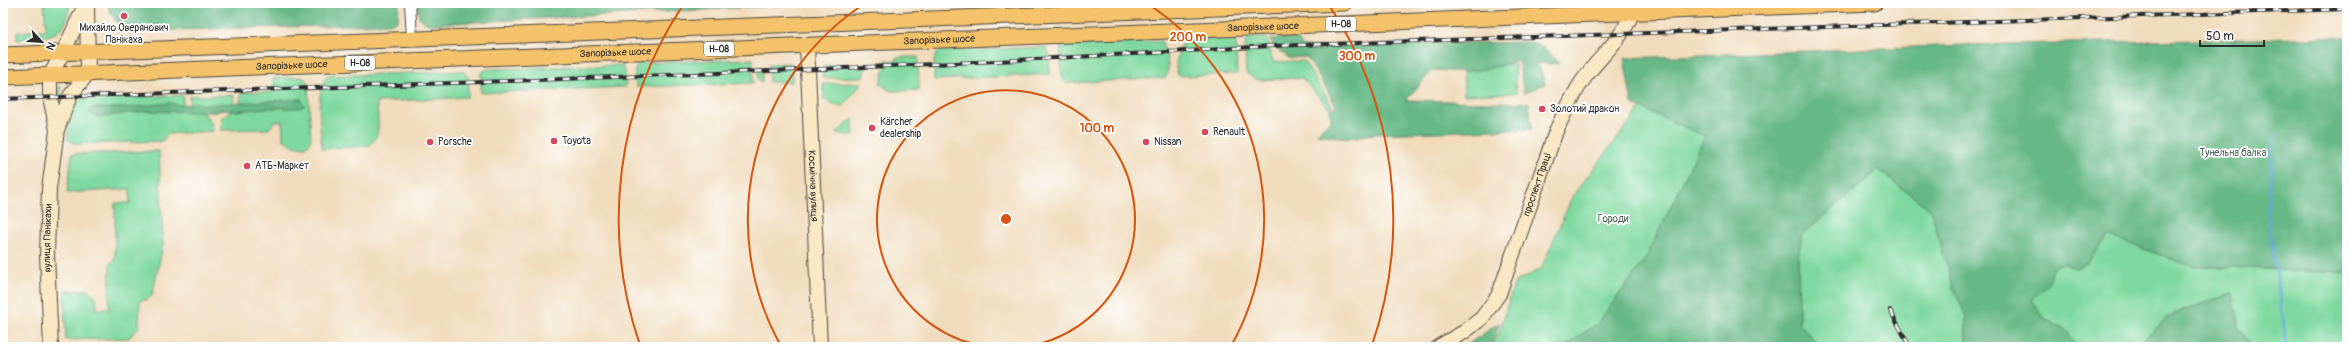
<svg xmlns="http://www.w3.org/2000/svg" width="2350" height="350" font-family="Pangolin,sans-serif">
<rect width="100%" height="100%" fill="#fff"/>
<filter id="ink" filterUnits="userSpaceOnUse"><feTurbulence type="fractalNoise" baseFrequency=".025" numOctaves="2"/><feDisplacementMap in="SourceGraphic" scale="8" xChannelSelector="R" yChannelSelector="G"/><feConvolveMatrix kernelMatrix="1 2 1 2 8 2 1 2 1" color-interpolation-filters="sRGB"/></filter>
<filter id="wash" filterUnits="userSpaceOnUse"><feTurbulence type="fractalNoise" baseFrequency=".012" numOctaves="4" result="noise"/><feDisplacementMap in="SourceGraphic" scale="16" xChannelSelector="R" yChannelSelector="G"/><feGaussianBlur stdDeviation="0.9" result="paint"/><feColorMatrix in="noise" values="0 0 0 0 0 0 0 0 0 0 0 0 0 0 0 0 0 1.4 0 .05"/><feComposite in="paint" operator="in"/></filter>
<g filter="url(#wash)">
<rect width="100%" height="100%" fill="#f0dcbc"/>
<path fill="#7ed89f" stroke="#548265" d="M44,3H69C70,38 43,38 17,40V32L46,30Z
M1227,38L1236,42L1237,74L1179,76C1172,65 1179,49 1185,40Z
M1249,38H1267L1273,62L1304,61L1332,106L1328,107L1302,78L1257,80L1246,73L1245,44Z
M1161,41C1165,51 1172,69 1165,78L1066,83L1062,76L1060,46Z
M1044,47L1049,53L1050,74L934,80V59L939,51Z
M897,57H918L919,90L891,91L880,84L886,66V60L896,61Z
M753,59V83L637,87C634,79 633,69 639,63Z
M792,63V82H769V64Z
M1515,64L1516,93L1464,95L1463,66Z
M622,65L625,72L626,87L481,93V72L488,69Z
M828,65H866L863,77L822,78L823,67Z
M758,66L762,68V82L758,80Z
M463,71L468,77V97L377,102C377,117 383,137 368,146L322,149C321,131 314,87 328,76Z
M302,77L308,82L311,141L306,147L294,146L283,139L282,121L274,122L269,129L221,130L222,117L240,106L241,92H274L273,78Z
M862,83L842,107L824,100L823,84Z
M58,86L61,87V100L58,111Z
M183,95V106C199,112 211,112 213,131L168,134L162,141L76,144L67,139L71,107L75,99Z
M234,95L233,105L214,113L190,105L189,96Z
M1641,108L1705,136L1645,260L1597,324L1564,347H1494L1515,282L1541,269L1573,195Z
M853,119L854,136L836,133Z
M159,151L163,245L152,296L147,300H140L139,327L129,338L66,340L64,291L87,290L96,297L97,309H109L110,263L115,260V203H130V189L67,193L72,154Z
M1878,170L1931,210L1953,287L1966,316V347H1820L1799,323L1798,257L1802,235Z
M2109,236L2193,267H2228L2347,273V343L2312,347H2252L2239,329L2232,293L2166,317L2137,347H2076L2068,332L2045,319L2032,300L2048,284L2052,267L2063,263L2076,269L2087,263Z"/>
<path fill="#66b886" stroke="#487258" d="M107,3H399L398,20L390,24L137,31C120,28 112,20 107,3Z
M417,3H832L436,24H428L419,18Z
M1297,37L1303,47L1391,44L1532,42L1546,50L1559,64L1538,63L1545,84L1524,93L1518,60C1487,71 1466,73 1433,70L1406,100L1529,103L1532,129L1373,134L1349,138L1316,134L1331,120L1330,109L1336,106L1307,57L1289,58L1273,46L1271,39Z
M2347,37V273L2228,267H2193L2109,236L2087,263L2076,269L2063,263L2052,267L2048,284L2032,300L2045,319L2068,332L2076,347H1966V316L1953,287L1931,210L1878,170L1802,235L1798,257L1799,323L1820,347H1564L1597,324L1645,260L1705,136L1632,104L1624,58L1966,45Z
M301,99L304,106L300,108H267L236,111L223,109L208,112L147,111L98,117L89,113L91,108H129L169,103L180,105L197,103L206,105Z
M2233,293L2239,329L2252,347H2137L2166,317Z
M1499,323L1492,347H1464Z
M2347,343V347H2312Z"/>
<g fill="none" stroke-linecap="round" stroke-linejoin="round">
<path stroke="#63a9d9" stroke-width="2.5" d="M2274,134L2268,215L2287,347"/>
</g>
</g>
<g filter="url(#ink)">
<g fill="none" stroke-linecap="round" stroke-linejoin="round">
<defs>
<path id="street" d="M410,3L412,39"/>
<g id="secondary">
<path id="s1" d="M807,46L820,347"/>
<path d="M57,130L50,97V75L63,53L85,5"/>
<path id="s2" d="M51,347L47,255L49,189L57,130L70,96L88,73L87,3"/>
<path id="s3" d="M1438,347L1464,332L1482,318L1499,294L1556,131C1564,114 1572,96 1583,80C1599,57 1622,40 1632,13"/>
</g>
<g id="primary">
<path d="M3,55L1345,3"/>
<path id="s4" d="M3,77L1875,3"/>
</g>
</defs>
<use href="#street" stroke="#494641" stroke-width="12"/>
<use href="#secondary" stroke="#494641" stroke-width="16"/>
<use href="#primary" stroke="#494641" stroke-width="17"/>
<use href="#street" stroke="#fff" stroke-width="10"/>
<use href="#secondary" stroke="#fae7c3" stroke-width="14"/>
<use href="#primary" stroke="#f3c26a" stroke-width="15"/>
<defs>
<path id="rail" d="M3,99C426,83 849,72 1271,46L2347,9
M1890,310L1910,347"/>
</defs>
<use href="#rail" stroke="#2b2b2b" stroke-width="4"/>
<use href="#rail" stroke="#fff" stroke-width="2.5" stroke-dasharray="8" stroke-linecap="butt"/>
</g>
</g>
<g fill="none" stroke="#d5540f" stroke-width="2">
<path d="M989 347A129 129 0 1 1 1023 347"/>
<path d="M781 346A258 258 0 0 1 864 4M1148 4A258 258 0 0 1 1231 346"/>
<path d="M640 345A387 387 0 0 1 683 5M1329 5A387 387 0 0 1 1372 345"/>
</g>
<g fill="#d1495b" stroke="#fff" stroke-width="1.5">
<circle cx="124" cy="16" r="4"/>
<circle cx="1542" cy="109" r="4"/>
<circle cx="872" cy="128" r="4"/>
<circle cx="1205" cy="132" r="4"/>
<circle cx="554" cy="141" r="4"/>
<circle cx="430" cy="142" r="4"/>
<circle cx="1146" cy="142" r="4"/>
<circle cx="247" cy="166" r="4"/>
</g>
<g text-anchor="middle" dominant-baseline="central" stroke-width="3.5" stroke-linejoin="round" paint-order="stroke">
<g fill="#fff" stroke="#6b6b6b" stroke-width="1">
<rect x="1326" y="17" width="30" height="14" rx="3"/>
<rect x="704" y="42" width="30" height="14" rx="3"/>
<rect x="345" y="56" width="30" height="14" rx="3"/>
</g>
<g font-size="9" font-weight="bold" fill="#2b2b2b">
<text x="1341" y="24">Н-08</text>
<text x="719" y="49">Н-08</text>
<text x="360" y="63">Н-08</text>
</g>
<g font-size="10" fill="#2b2b2b" stroke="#fff">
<text stroke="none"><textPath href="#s4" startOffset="1261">Запорізьке шосе</textPath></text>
<text stroke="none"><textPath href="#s4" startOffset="937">Запорізьке шосе</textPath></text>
<text stroke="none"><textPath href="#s4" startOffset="613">Запорізьке шосе</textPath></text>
<text stroke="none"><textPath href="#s4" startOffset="289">Запорізьке шосе</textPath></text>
<text stroke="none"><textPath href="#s1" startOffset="140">Космічна вулиця</textPath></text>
<text stroke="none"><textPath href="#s3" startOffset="198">проспект Праці</textPath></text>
<text stroke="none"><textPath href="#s2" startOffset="109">вулиця Панікахи</textPath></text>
</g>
<g font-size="10" fill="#2b2b2b" stroke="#fff" text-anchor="start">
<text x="124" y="28" text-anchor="middle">Михайло Оверянович<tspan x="124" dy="12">Панікаха</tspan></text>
<text x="1550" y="109">Золотий дракон</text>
<text x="880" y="122">Kärcher<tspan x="880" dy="12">dealership</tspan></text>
<text x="1213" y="132">Renault</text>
<text x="562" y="141">Toyota</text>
<text x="438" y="142">Porsche</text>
<text x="1154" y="142">Nissan</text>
<text x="255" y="166">АТБ-Маркет</text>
</g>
<g font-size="10" fill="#445f4e" stroke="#fff">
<text x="2233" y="153">Тунельна балка</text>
<text x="1613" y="219">Городи</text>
</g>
</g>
<circle cx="1006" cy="219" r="6" fill="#d5540f" stroke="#fff" stroke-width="2"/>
<g font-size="12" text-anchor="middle" font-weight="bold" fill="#d5540f" stroke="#fff" stroke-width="3.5" stroke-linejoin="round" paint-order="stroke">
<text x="1188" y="41">200 m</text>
<text x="1357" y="60">300 m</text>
<text x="1097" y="132">100 m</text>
</g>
<rect width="2350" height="350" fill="none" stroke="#fff" stroke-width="16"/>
<g transform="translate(42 42) rotate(116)" stroke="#ffffff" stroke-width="3" paint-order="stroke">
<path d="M0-3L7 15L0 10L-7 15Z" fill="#2b2b2b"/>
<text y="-6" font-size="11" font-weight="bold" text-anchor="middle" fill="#2b2b2b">N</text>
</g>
<path d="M2200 40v6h64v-6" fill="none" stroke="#2b2b2b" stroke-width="2"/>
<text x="2206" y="40" font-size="12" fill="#2b2b2b" stroke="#ffffff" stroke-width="3" paint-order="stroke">50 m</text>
</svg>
